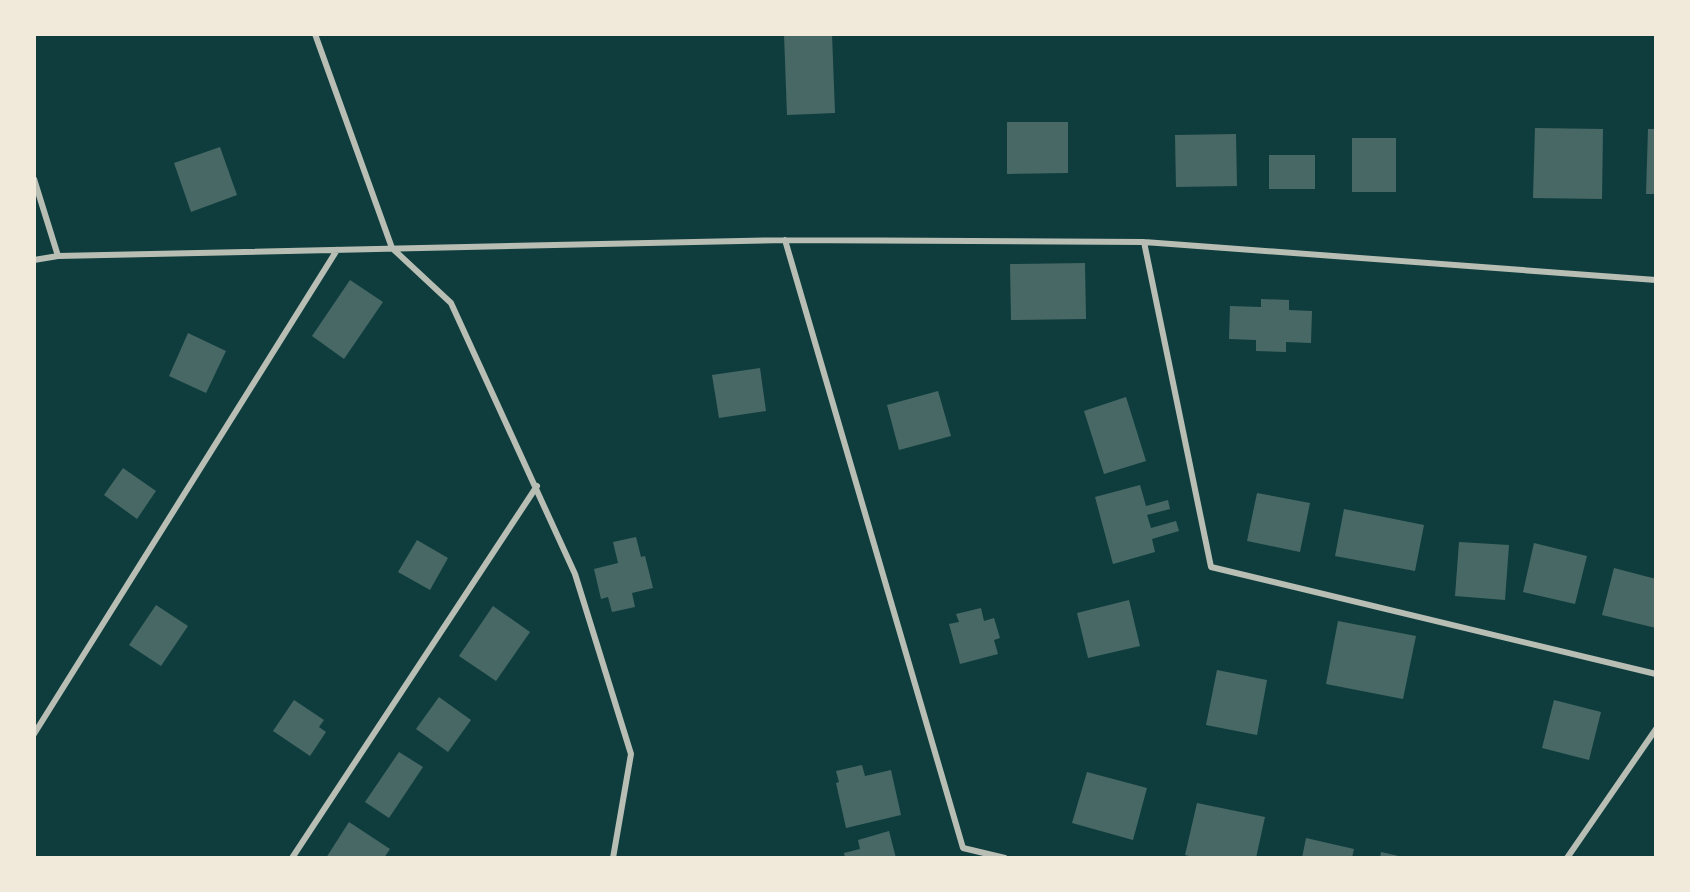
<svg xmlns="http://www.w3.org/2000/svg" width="1690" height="892" font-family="Georgia,serif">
<rect width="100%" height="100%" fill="#0f3d3e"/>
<path fill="#486865" d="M784,34H832L835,113L787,115Z
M1007,122H1068V173L1007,174Z
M1535,128L1603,129L1602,199L1533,198Z
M1648,129H1656V194H1646Z
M1236,134L1237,186L1176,187L1175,135Z
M1352,138H1396V192H1352Z
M220,147L237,195L191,212L174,163Z
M1269,155H1315V189H1269Z
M1085,263L1086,319L1011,320L1010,264Z
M350,280L383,302L344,359L312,336Z
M1261,299L1289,300V310L1312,311L1311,343L1286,342V352L1256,351V340L1229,339L1230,306L1261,307Z
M188,333L226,351L206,393L169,376Z
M760,368L766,411L719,418L712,375Z
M938,391L951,436L899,450L887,405Z
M1126,397L1146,461L1104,474L1084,411Z
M123,468L156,491L137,519L104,495Z
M1140,485L1146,506L1168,500L1170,509L1147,515L1151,528L1176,521L1179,531L1152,539L1155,552L1113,564L1095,497Z
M1257,493L1310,503L1300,552L1247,541Z
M1344,509L1424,525L1415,571L1335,556Z
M636,537L641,557L645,556L653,588L632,593L635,607L612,612L608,597L601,599L594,569L618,563L613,542Z
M417,540L448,558L430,590L398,572Z
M1459,542L1509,545L1505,600L1455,596Z
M1534,543L1587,556L1575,604L1523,592Z
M1614,568L1656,579V628L1602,615Z
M1129,600L1140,646L1088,658L1077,613Z
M156,605L188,626L161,666L129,645Z
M493,606L530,632L496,681L459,656Z
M981,608L984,621L994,618L1000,638L994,640L998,654L960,664L949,624L959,622L956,614Z
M1338,621L1416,636L1403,699L1326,684Z
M1217,670L1267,680L1257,735L1206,725Z
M439,697L471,720L448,752L416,729Z
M294,700L324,720L319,727L326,732L310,756L273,731Z
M1554,700L1601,712L1589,760L1542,748Z
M399,752L423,767L389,818L365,802Z
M862,765L865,776L891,770L901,815L846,828L836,783L839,782L836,771Z
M1087,772L1147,788L1133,840L1072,823Z
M1197,803L1265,817L1256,858H1197L1185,855Z
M349,822L390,849L384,858H326Z
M889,831L896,858H845L844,853L860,849L858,840Z
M1306,838L1354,849L1352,858H1302Z
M1381,852L1403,857V858H1380Z"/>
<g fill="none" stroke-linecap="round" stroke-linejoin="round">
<path stroke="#b8beb3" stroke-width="6" d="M315,34L392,248L451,303L575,574L631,754L613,858
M34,179L58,256
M785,240L963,848L1005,858
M1144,242L1211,567L1656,674
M34,260L58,256L785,240L1144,242L1656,280
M34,734L337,250
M292,858L537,486
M1567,858L1656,729"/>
</g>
<rect width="1690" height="892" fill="none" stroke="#f1e9da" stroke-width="72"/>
</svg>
